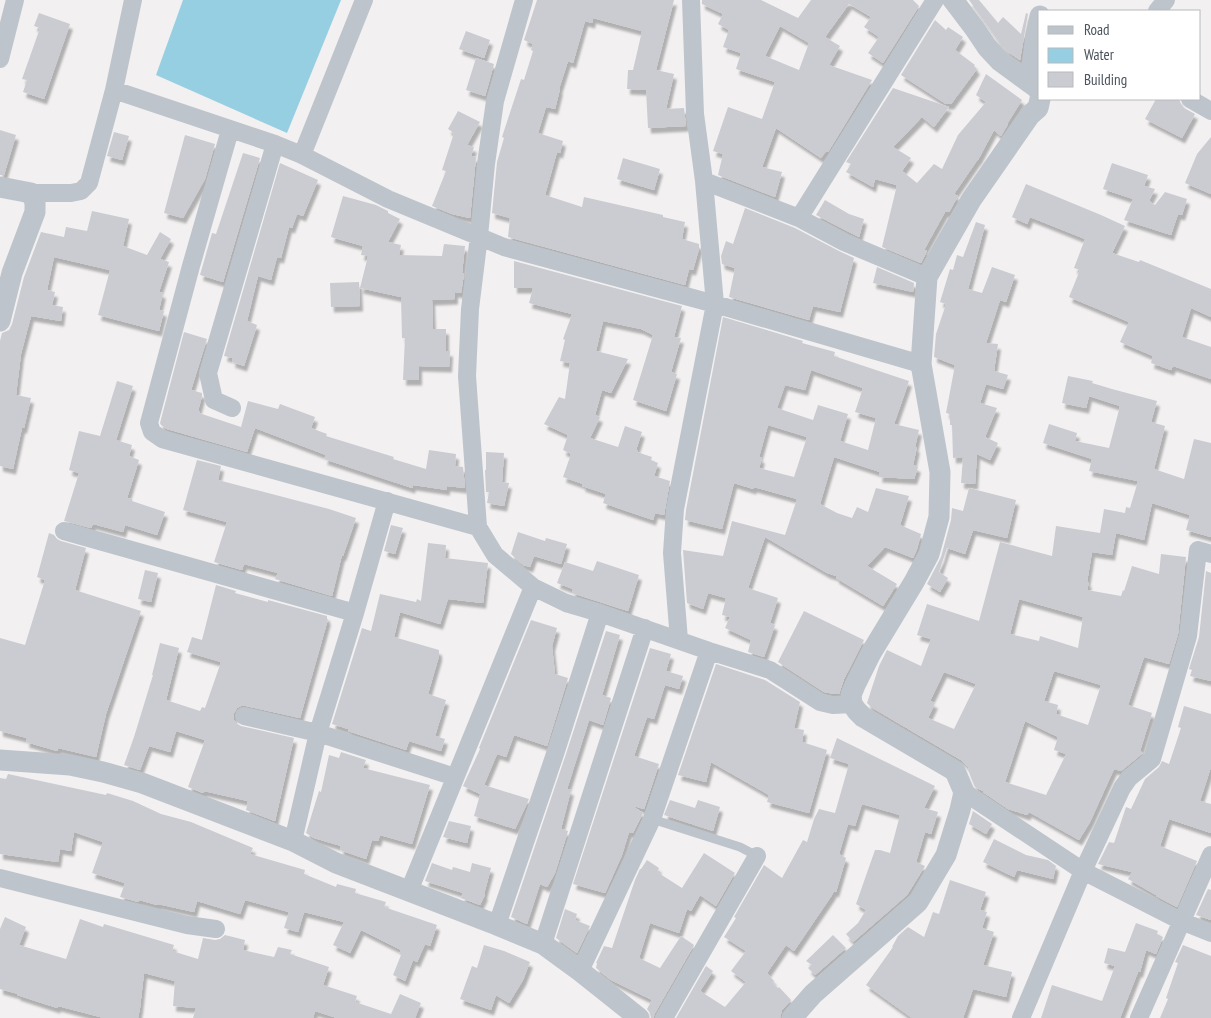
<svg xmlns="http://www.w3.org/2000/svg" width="1211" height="1018" font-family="'PT Sans Narrow',sans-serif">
<defs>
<filter id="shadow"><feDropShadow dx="3" dy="5.5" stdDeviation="1" flood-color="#0004"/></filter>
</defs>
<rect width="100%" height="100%" fill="#f2f0f0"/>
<path fill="#96cfe2" d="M183,0H341L287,133L156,75Z"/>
<path fill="#cbccd2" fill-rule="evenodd" filter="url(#shadow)" d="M537,0H674L656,70L674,74L666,109L684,108L686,126L648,128L646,90L627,89L628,70H633L642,31L593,18L592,23L585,21L573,63L568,61L559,89H560L555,109L546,107L538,133L563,141L560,153L557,152L545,195L582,207L584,197L663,215V217L685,222L682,239L699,244V249L693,270L689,269L685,285L508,237L510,218L492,213L497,162L504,138L502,137L521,79L524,80L533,51L531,50L533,44L524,40Z
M702,0H761L798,18L811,0H913L919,6L883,63L868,53L879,37L864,27L871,17L849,4L825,37L840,46L829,65L872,80L828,152L826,151L821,158L776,128L762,167L782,172L775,197L718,175L723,154L713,151L728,107L762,119L775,82L736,69L741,53L723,47L729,30L718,24L723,14L702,4ZM780,26L809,43L799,70L765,56Z
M969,0H979L998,23L1003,17L1021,34L1026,13L1028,14L1020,60L1008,52L997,39Z
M39,13L70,24L44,99L23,92L27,80L22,79L40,28L34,26Z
M935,20L946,30L948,27L963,37L955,50L975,65L974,66L977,69L951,104H946L901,75Z
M466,31L490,40L484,58L459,49Z
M476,58L494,64L485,96L466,90Z
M986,74L1022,100L1007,124H1008L1001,136L994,130L978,160V159L954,194L958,196L949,212H945L924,250L927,251L921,263L882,247L897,185L875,179L873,187L846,172L851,164L846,162L893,88L949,107L934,127L922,117L893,147L911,158L902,171L917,183L934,164L942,169L958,135L986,102L976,95Z
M1156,99H1179L1181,104L1184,108L1195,114L1182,138L1145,119Z
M458,111L480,122L467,145L474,147L471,156L476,157L470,218L452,214L432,206L446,171L442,170L454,133L448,129Z
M0,130L16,135L4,175H0Z
M114,132L129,136L122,160L107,156Z
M185,135L215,144L205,179L183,218L164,213Z
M1211,137V194L1185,183L1197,154Z
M243,153L260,158L223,282L200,275L212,233L216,234Z
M623,158L660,169L654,190L617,179Z
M280,163L318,180L303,216L297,214L292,228L289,227L281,258L277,257L271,280L258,276L247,321L257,325L244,366L232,362L233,358L224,356Z
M1112,163L1148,175L1144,186L1155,189L1149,201L1155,205L1165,192L1187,199L1182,215L1178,214L1171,235L1124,220L1133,199L1103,189Z
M1026,184L1101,215L1125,226L1112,253L1139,262L1140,260L1211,289V317L1191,308L1182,337L1211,347V379L1173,366L1171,370L1151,363L1153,356L1120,342L1129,322L1069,297L1080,270L1074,268L1085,239L1030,217L1027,224L1012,217Z
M343,196L376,205L388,211V213L400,219L388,242L401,245L399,255L442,256L444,244L465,246L462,273L464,274L461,293L455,292V299L432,300L433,329H446V351H450L449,367L419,366V380H403L405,338H402L401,297L360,288L368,256L361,255L363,246L331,237Z
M825,200L849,214L864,219L859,237L816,215Z
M745,208L795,228L839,251L854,258L840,312L813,306L809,320L729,297L735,268L722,264L721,256L726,241L733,244Z
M92,211L129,219L123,246L147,255L160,232L171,239L160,259L169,262L159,292L163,293L159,310L164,311L159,331L98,315L110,270L54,257L47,290L55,292L52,305L63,307L61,321L31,316L21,354L16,395L31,398L24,428H22L13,469L0,466V341L2,333L9,330L12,324L24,277L41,232L64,237L66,227L87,231Z
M976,222L985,225L968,289L982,293L992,267L1015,275L1006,302L1000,300L986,343L998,344L994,371L1008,375L1003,389L986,384L980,403L997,408L985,437L998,443L990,460L977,454L975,484L961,483L963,457L953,458L952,425H950V414L946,413L955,365L934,357L936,334L946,304L940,302L950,269L953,270L957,255L963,257Z
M514,261L682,306L674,337L681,338L671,372L677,374L666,411L633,400L653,335L641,329L603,321L596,351L628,359L611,393L602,390L595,415L600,417L590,438L618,447L625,426L642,432L636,450H638L637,452L652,457L651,460L658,463L654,476L670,481L664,515L655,513L653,520L603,503L606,494L582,486L583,484L563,477L571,454L563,450L568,435L544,424L559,397L565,399L570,363L560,361L565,340L563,339L572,314L529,303L533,288H514Z
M877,267L914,283L913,292L873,283Z
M359,282L360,306L331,307L330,283Z
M723,317L803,341L802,343L835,352L834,356L909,381L894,424L919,430L915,447H917L913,465L918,467L914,479L879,477L880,472L834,457L820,504L837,513L852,518L857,507L868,512L876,488L909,496L900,525L921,534L917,549L913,558L885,547L867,566L897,584L883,606L836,578V576L827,573L765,537L748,588L778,598L770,623L775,625L764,657L748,652L751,640L725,628L730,617L722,615L726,598L708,593L703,609L687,603L683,550L723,556L732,521L785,535L797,499L754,487L753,489L734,483L722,529L685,520L686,510ZM811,370L863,388L855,412L876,418L868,450L840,441L848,414L818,405L813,420L777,408L785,385L805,390ZM768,425L807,437L794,477L759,468L762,458L759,457Z
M184,332L207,339L191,390L202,393V396L198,411H200L199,413L241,427L248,401L278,409L280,404L315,417L311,428L327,434L326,436L394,457L393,459L426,469L429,450L456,454L455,466L463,467L465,488L447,486V490L413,485L412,488L324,459L326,455L255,428L247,452L167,429L161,425L160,423Z
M1068,376L1093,381L1092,383L1112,389L1157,401L1151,422L1165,426L1154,469L1184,479L1194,439L1211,443V537L1186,530L1190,515L1152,503L1144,540L1116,533L1112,555L1092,552L1087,582H1089L1087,590L1121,596L1123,590L1124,591L1132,566L1159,574L1161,554L1186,557L1178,634L1169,664L1144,657L1128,705L1152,713L1140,751L1143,753L1121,771L1114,769L1090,822L1079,840L1029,812L1027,815L1008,809L983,792V791L975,787L968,770L969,768L961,760L871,707L867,703L879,666L887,650L921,666L931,639L917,635L927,604L979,621L1000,542L1052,556L1056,526L1100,533L1104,509L1125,513L1126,507L1130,508L1138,481L1089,471L1092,459L1043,443L1049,424L1077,433L1075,441L1109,448L1120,406L1089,396L1086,408L1062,403ZM1019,599L1083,617L1078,648L1040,636L1039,641L1010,634ZM1054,671L1101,685L1088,725L1056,714L1058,705L1044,701ZM944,672L976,684L954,729L928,718L935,703L930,701ZM1025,721L1058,737L1054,750L1066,754L1046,795L1005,782Z
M117,381L133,386L116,440L132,445L129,456L139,460L127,498L132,499V501L165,512L157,535L125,525L123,532L93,524L91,528L64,521L79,473L69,470L79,431L100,436Z
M486,452L504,453L502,482L509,483L504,506L487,503L489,492H486L485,470H486Z
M197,460L221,466L218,480L329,509L356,518L343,556L342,555L332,596L275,579L278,573L244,564L242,570L214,562L227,522L183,510Z
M969,488L1016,500L1007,538L973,530L965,554L947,548L939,572L948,578L940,592L927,584L941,557L951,520L952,508L963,511Z
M391,525L403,528L395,554L384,551Z
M518,532L545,541L546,538L567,544L561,564L534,556L530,567L523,565L511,554Z
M49,533L54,535L57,539L61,541L86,548L75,590L141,611L106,714L96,757L58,748L57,751L26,742L27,738L0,731V638L25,645L45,580L37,577Z
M428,543L446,545L445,558L488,563L483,603L448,599L440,624L400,612L394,637L439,650V656L428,694L446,700L435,736L445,739L441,751L409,741L406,750L348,731V729L332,724L362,628L371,631L380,594L416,602L417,599L421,601Z
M597,561L639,575L628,611L572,593L573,589L557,583L565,562L593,571Z
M145,570L158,573L151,602L138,599Z
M1206,571L1211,573V681L1190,676L1192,670L1189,669L1199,637Z
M216,585L236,591L235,593L268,602V600L327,616V619H328L300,718L246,706H241L237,708L234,713V720L236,723L241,726L294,738L275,821L246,810L248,801L204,791L203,793L188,787L205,740L176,731L170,752L149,746L140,770L124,765L134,737L153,675H152L160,643L179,648L166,700L200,711L202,707L205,708L221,662L187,652L192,637L202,640Z
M804,611L864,640L844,679L839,694H834L824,692L778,662Z
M531,620L557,628L552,646L555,674L568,678L547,746L514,735L506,757L497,754L484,785L529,799L515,829L474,816L481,791L480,794L463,786L480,749L479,748Z
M606,631L620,635L602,695L611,698L603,725L589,720L567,789L571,790L561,829L568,831L555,873L547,887L540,884L527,924L511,917L565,757Z
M650,648L671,654L666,671L683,676L679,689L665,685L654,719L647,717L634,756L659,764L644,809L634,806V807L643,813L633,833L629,832L622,855L605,893L573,884Z
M716,664L765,680L800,702L794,728L804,730L802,742L827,750L809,813L767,802L769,795L711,762L706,782L678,775Z
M1184,706L1211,714V767L1200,801L1211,804V833L1169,819L1160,846L1197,861L1177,907L1156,896V895L1128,879L1132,872L1098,864L1109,842L1114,843L1126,807L1131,809L1145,779L1159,767L1162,761L1169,764L1181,728L1178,727Z
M837,738L935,786L924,808L938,812L931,834L925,832L916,862L925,866L907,895L853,942L846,934L858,923L866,910L856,904L875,850H880L890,853L900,815L862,804L855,826L848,824L839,854L846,858L836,892L834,891L832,895L794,951L786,945L767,973L774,981L772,983L778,988L779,987L791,1000L782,1010L780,1018H676L706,966L713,971L700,991L725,1007L746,982L731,971L746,951L724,937L736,918L734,917L764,865L782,878L803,840L807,842L814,819L819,809L835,813L849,764L830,758Z
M341,752L366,760L363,768L430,785L412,844L380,835L378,841L372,840L366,859L340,850L341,846L314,838L306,833L319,791L321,792L329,755L339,758Z
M8,774L106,795L107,793L133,801L161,814L191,822L253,848L250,854L305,870L304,874L336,887L337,884L356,889L355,893L386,902L384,907L437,925L430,946L425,944L417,962L413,960L405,981L393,975L401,955L399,954L401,950L361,930L350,953L333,945L344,922L304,912L298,932L284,928L289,912L245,900L240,914L197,901L194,912L158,904L157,905L139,900L138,902L120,897L125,883L92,873L103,842L74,832L71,851L60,849L58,862L0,854V778L6,779Z
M670,800L695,808L698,800L720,807L713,831L664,815Z
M973,811L992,824L986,834L969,824Z
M449,821L471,826L467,843L443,837Z
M994,839L1026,855L1048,860L1056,866L1053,879L1017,870L1014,877L983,862Z
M704,853L735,873L736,871L716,906L700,895L691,911L687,909L679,933L650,923L639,958L660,968L681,936L694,945L655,1013L653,1018H651L650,1013L647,1009L652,1000L611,980L596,968L597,963H596L604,946L612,948L635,880L640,869H641L647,860L659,868L657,872L682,888Z
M432,863L452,870L453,867L470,872L472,863L491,868L484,894L485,895L480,905L461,898L463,893L425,881Z
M950,880L986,892L980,910L987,912L982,928L994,932L983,965L1012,972L1006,997L973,989L963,1018H912L866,985L893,947H892L898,936L908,927L924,937L933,912L939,914Z
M1208,889L1211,890V920L1196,915Z
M565,909L577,914L575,920L590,926L577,953L556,938Z
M5,917L26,927L19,945L66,959L80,919L103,927L104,924L174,945L172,951L198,959L203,938L215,940L220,939L225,935L245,940L243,950L274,957L278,947L292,950L290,954L329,967L323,985L357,996L355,1002L391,1014L400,994L421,1003L415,1018H337L315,1011L313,1018H193L196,1008L173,1006L175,981L144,973L140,1008L138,1018H104L58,1006L57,1008L17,995L18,994L0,989V929Z
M1136,923L1158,931L1157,934L1163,937L1156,954L1146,950L1140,972H1138L1120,1018H1041L1052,985L1102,1001L1115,966L1104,963L1108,948L1125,952Z
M833,935L846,948L815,975L808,968L812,965L806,961Z
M484,945L504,951L530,962L523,980L509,1003L496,995L491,1010L460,999L472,966L477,968Z
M1183,945L1211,956V1018H1160L1168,999L1166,998L1178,963L1175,962Z"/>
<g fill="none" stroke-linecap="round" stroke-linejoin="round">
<path stroke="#bdc4cb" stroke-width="9" d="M652,819L740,847L757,856"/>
<path stroke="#bdc4cb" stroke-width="18" d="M1157,11L1166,0
M0,59L15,0
M114,90L275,144L302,155L388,199L504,247L715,304L921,364
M1190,99L1211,111
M230,130L191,266L149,423L152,432L162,439L478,527L495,555L533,587L566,603L600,613L709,651L770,670L820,702L833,705L852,704
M302,155L364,0
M704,181L799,218L844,242L927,277
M31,193H71L81,191L89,183L114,90L133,0
M799,218L935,0
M232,408L214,400L208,373L275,144
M478,527L467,376L470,309L479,236L486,164L495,101L524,0
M64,531L355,613
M679,640L672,553L675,509L715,304L704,181L695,114L691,0
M244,716L318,733L455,777
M964,792L1083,871L1181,921L1211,933
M293,841L318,733L355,613L387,501
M0,878L187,925L216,929
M409,891L533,587
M497,925L555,754L600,613
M543,944L645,628
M580,971L652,819L709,651
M664,1018L757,856
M1021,1018L1083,871L1122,788L1129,778L1152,759L1188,636L1198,550L1211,554
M1139,1018L1211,855"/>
<path stroke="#bdc4cb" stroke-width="21" d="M953,0L975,29L987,47L1000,61L1030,83
M1038,90L1037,88L1030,83L1035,42L1040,16
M0,187L31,193L35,202V212L12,273L0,321
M0,760L70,765L103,772L142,783L293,841L336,863L497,925L543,944L580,971L639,1018
M792,1018L813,994L918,902L946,855L960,810L964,792L955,771L863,717L857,711L852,704L851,695L855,685L871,653L914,582L929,554L939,517L940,472L921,364L927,277L971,200L1030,115L1038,108L1040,99"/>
</g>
<rect x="1038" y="10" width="162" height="90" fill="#ffffff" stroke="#b7babd"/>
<rect x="1048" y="26" width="25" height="8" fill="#bdc4cb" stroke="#b7babd"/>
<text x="1084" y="35" font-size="15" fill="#4a525b">Road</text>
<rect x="1048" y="48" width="25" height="15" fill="#96cfe2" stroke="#b7babd"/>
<text x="1084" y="60" font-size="15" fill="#4a525b">Water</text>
<rect x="1048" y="72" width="25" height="15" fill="#cbccd2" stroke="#b7babd"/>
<text x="1084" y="85" font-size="15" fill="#4a525b">Building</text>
</svg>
